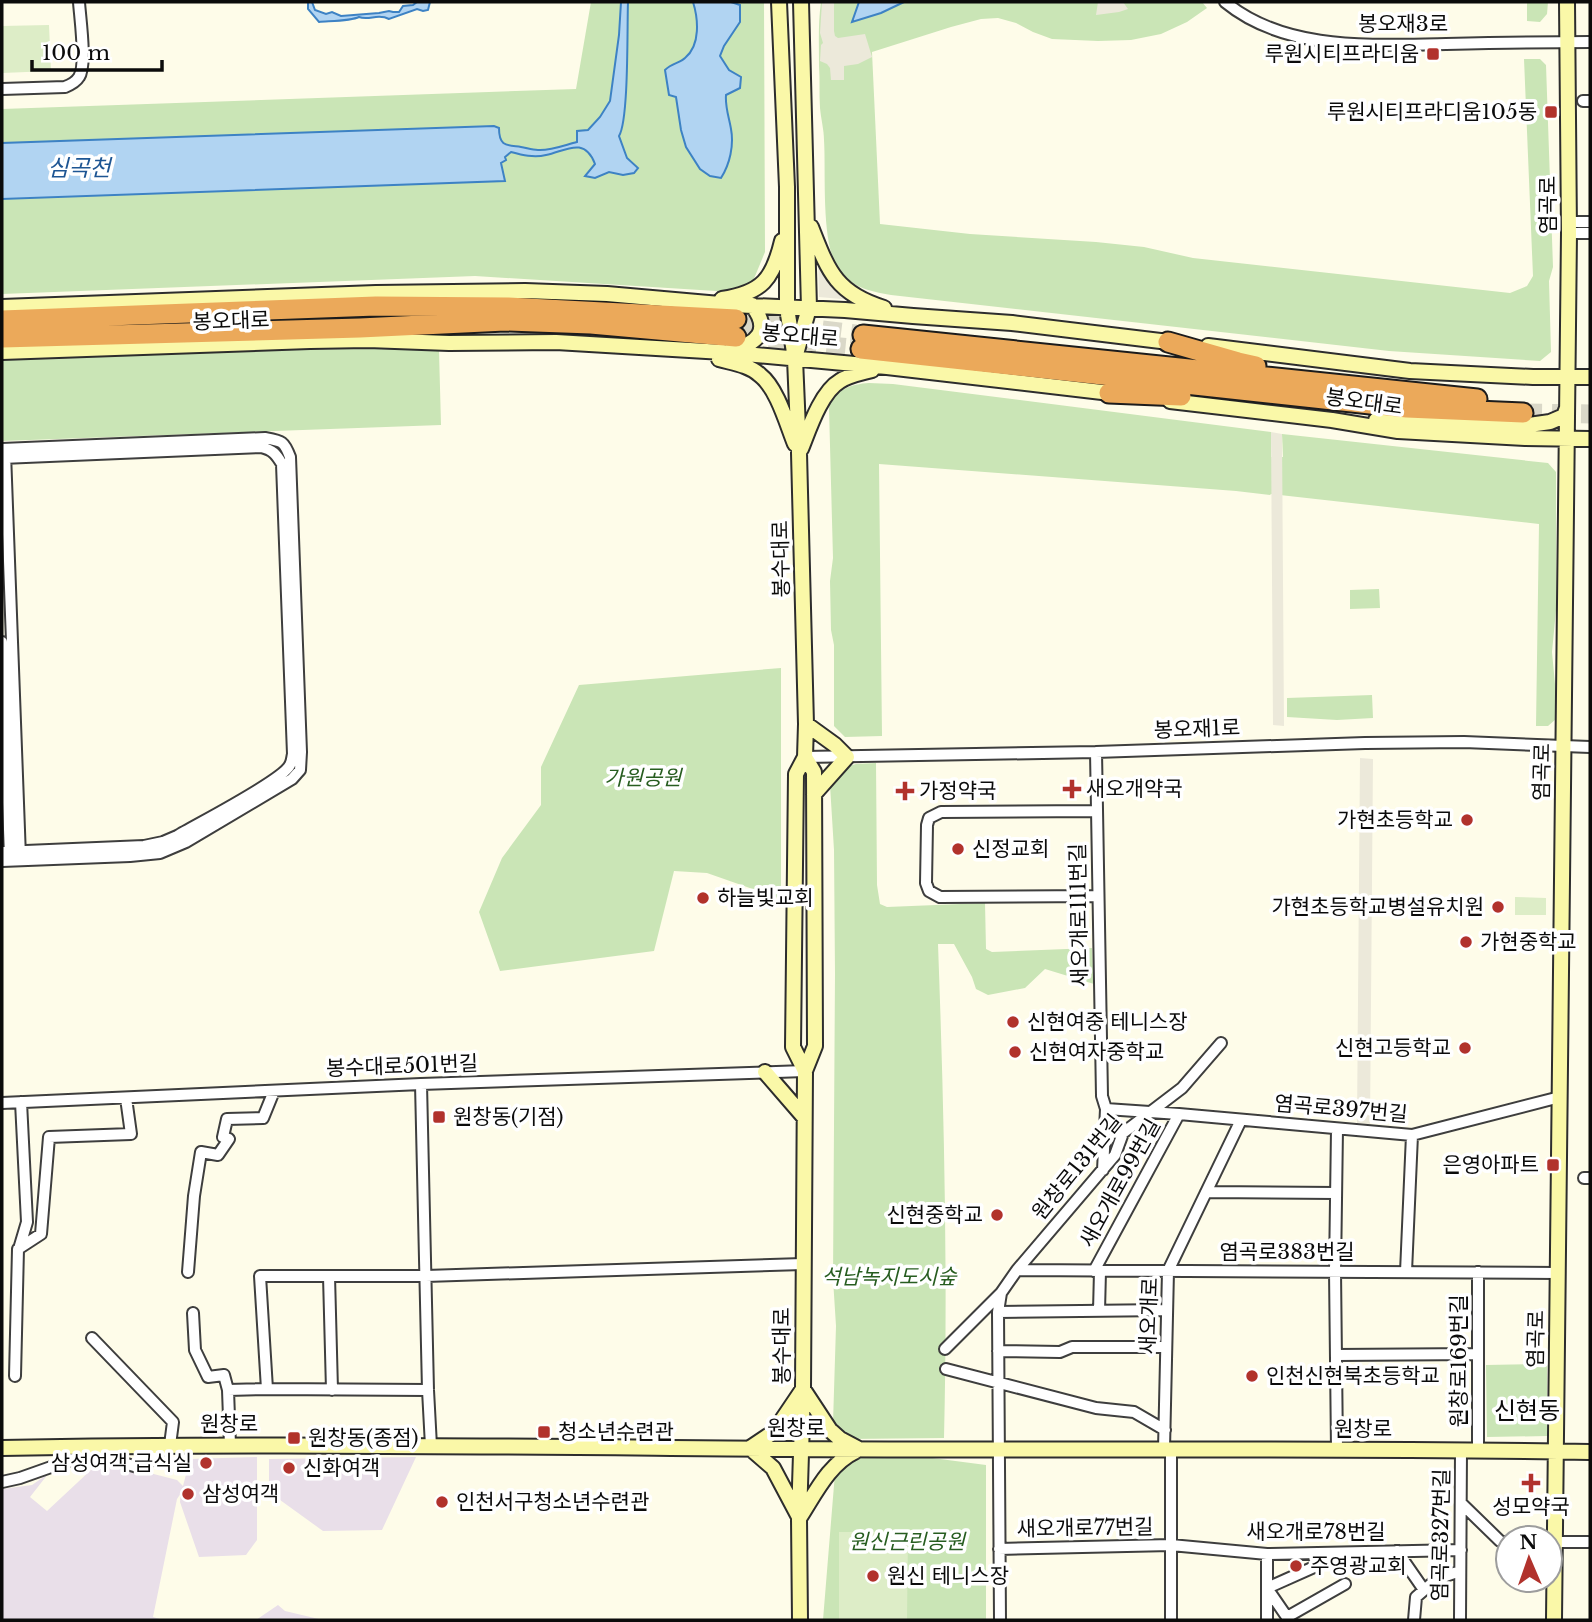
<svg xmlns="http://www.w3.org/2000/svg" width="1592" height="1622" font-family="'Libre Baskerville','Noto Sans KR',serif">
<rect width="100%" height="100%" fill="#fefce9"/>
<path fill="#e9dfe9" d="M257,1457V1540L246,1555L199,1557L180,1502L181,1493L177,1499L153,1617L163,1620H2V1489L32,1485L48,1474L30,1497L47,1511L93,1468L111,1463L177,1480L183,1486L190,1459Z
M416,1457L382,1530L323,1531L269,1492V1459Z
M278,1605L285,1611L323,1620H256Z"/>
<path fill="#cae5b6" d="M591,2H764L765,252L748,293L475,276L2,294V109L576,89Z
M821,2H1202L1207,8L1187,22L1161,34L1131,40L1098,41L1052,39L1033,32L1016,23L998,18L981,19L951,27L872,52L880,224L970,234L1096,242L1144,247L1193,258L1510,293L1527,286L1533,276L1524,59H1540L1546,65L1553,267L1549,281L1551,352L1540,361L1389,351L891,295C869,291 849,287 837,267C821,240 826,173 824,140C824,130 821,119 820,108C819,94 820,80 819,66C819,44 818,23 821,2Z
M1527,2H1548L1547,14L1540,22L1527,21Z
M394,348L439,351L441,425L2,441V358L188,352Z
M869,383L893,384L1271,432V457H1283L1282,434L1548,463L1556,472V610L1552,652L1556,695V719L1548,726H1536L1539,524L1271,494L1270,495L1236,491L879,464L882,736L845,737L834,726V645L831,630L830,581L833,558L829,408C833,390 852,384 869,383Z
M1379,589L1380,608L1350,609V590Z
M781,668V899L707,873L674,871L654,951L500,971L479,912L502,858L541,805V767L579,685Z
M1372,695L1373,718L1337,720L1287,717V698Z
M876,763L877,885L880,904L887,907L985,903L986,949L992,952L1092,948L1094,984L1045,969L1025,988L988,995L976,989L972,977L954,944H938C944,1109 948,1274 944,1438L849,1439L833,1423L836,1326L833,1279L835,974L834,850L830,785L842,768L856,764Z
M1547,1364V1436L1487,1437L1486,1365Z
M917,1456L986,1465V1620H823L835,1473L853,1458Z"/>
<path fill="#ddedc7" d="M49,25L51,71L2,73V26Z
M1515,897L1546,898V915H1515Z
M839,1532H908L907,1620H839Z"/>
<path fill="#ece9da" d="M822,2H834V31L835,36L838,38L865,34L872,57L858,64L844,66V80H831L830,68L827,64L820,61L821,45L823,43L820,33Z
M1098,2H1123L1128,9L1119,12L1096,15Z
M818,257L853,300L819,297Z
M1271,432L1282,434L1284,726L1273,725Z
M1360,758L1373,759L1370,1124L1357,1123Z"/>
<path fill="#b1d4f2" stroke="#3d82c4" stroke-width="2" d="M308,2H312L315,10L326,14L332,12L341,16L379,13L389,11L393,12H399L403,6L413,5L417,2H430L428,10L423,11L417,9L389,19C378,13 369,21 359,17C351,21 330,21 319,22L308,9Z
M621,2H628C627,26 629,120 619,136L627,158L638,168L634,173L623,175L609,172L595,178L585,176L595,164C584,135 564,152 546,155C534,158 522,155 511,152L505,157L506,160L501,163L505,181L2,199V143L494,126L499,128C499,147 507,145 521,147C527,148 532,150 538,150C550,151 565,145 577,142V131L588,130L600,117L610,101L619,35Z
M693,2H731L740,5V22L724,46L720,56L729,70L741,77L740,88L726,95C725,107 729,117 731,129C734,145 730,164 721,178L710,176L700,169L686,147L681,130L676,97L669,95L665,70C672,63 680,63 685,58C701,45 698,18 693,2Z
M859,2H904L881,13L852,22Z"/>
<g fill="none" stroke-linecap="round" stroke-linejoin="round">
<path stroke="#dad8c8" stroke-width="19" stroke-dasharray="19 10" stroke-linecap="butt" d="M736,319L863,335
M740,337L861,349
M1523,413L1590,414"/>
<defs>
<path id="street" d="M1225,2C1286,52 1372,45 1446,44C1494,43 1542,42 1590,42
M2,89L65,87C70,85 76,82 79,77C87,65 80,18 79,2
M1583,101H1590
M1569,222H1590
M1569,233H1590
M2,449L265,438C282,441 284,441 290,457L301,752L300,770L292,779L186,842L160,853L130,856L2,861
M5,453L20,857
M2,458L261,447C273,450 276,454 282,464L293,754C292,758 292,762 290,765C282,781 197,824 177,836L163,842L144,846L2,852
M2,642L10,856
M1096,752L1102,1096L1106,1109L1103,1170
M805,757L1096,752L1365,743L1464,742L1590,747
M1097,811L941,812L929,818L927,825L926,883L929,891L940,897L1098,896
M421,1084L428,1390L431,1446
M2,1103L421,1084L805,1071
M1106,1109L1179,1114L1412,1135L1560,1097
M1337,1129L1335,1271L1337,1450
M1584,1178H1590
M1206,1192L1336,1193
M19,1249L27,1222L21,1102
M1017,1270L1558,1273
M1094,1271L1179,1114
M188,1272L194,1196L201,1152L218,1155L229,1139L223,1137L227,1119L263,1118L274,1091
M1406,1272L1412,1135
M329,1276L332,1390
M1099,1311L1100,1271
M998,1312L1167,1310
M193,1313L195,1350L208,1377L224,1375L228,1390
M945,1349L1001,1293
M998,1351L1060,1352L1072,1347H1166
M1336,1355L1478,1354
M946,1369L1096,1408L1134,1412L1165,1430
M15,1376L18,1249L41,1234L49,1137L131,1134L126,1098
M267,1389L260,1276H426L803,1264
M230,1445L228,1390L267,1389L428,1390
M1164,1449L1168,1271L1241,1120
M1478,1451V1272
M2,1482L20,1478L85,1455L102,1457L141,1468L170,1445L173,1422L92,1338
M1461,1503L1500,1541L1508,1543
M1555,1542H1588
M999,1549L1171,1545L1267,1554L1461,1550
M1397,1551L1424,1590
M1267,1554V1620
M1287,1617L1345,1584
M1000,1620L998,1312L1001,1293L1017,1270L1115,1155L1123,1133L1182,1088L1221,1043
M1171,1620V1449
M1289,1620L1267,1588L1341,1555
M1414,1620L1416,1597L1437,1579L1460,1571
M1460,1620L1461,1451"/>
<path id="secondary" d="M779,2L787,187V308L795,359L799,453L806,724L805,757L796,774L793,1047L805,1071
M811,227C828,270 835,293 884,308
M722,299C762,293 773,279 782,241
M2,307L376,293L525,291L607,294L731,305L845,310L913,316L1012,323L1177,343
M1208,346L1410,371L1533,377H1590
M731,350C757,344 772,331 752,305
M2,352L310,341L368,340L449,343L556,342L723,352L887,367L1119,394
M796,354L809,308L801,2
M719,359C733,363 749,365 760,375C777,388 787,424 795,444
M1170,401L1332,420L1398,431L1525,438L1590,439
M1376,420L1529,425L1550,422L1564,416L1567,408
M801,449C809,429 821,392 840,381C849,375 861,373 872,370
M806,724L835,745L847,757L814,794
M765,1072L804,1117
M2,1448C268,1443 534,1447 800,1449C1063,1451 1327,1447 1590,1452
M799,1517L773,1468L750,1448L774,1432L803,1389L830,1430L840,1439L857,1448
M800,1517C816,1492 829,1464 856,1451
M800,1620L799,1518L803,1389L805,1071L815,1046L814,772L805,757
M1554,1620L1569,233L1567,2"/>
<path id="highway" d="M2,320L376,306L508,307L736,319
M863,335L1477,399
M2,338L360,328L505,321L591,324L736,337
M1168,342L1238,362L1256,366
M861,349L1407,408L1523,413
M1109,393L1181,396"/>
</defs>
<use href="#street" stroke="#3e3e3e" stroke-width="14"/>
<use href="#secondary" stroke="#2d2d2d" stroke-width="18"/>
<use href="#highway" stroke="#1c1c1c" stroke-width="23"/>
<use href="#street" stroke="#fff" stroke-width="10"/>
<use href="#secondary" stroke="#faf8a8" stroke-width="14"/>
<use href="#highway" stroke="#eba95a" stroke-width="19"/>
</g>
<g fill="#b1322c" stroke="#fff" stroke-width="2.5">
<rect x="1426" y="47" width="14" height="14" rx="3.5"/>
<rect x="1544" y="105" width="14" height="14" rx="3.5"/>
<path d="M1068.5 778.5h7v7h7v7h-7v7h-7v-7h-7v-7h7z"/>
<path d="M901.5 780.5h7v7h7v7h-7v7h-7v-7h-7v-7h7z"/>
<circle cx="1467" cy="820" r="7"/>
<circle cx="958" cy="849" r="7"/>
<circle cx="703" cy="898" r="7"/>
<circle cx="1498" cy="907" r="7"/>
<circle cx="1466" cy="942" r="7"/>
<circle cx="1013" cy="1022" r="7"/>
<circle cx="1465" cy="1048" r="7"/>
<circle cx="1015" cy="1052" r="7"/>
<rect x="432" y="1110" width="14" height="14" rx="3.5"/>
<rect x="1546" y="1158" width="14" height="14" rx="3.5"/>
<circle cx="997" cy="1215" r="7"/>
<circle cx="1252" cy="1376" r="7"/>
<rect x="537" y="1425" width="14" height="14" rx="3.5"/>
<rect x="287" y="1431" width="14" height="14" rx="3.5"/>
<circle cx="206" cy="1463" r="7"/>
<circle cx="289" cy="1468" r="7"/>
<path d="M1527.5 1472.5h7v7h7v7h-7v7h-7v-7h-7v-7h7z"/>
<circle cx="188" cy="1494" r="7"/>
<circle cx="442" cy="1502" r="7"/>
<circle cx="1296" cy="1566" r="7"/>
<circle cx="873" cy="1576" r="7"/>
</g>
<g text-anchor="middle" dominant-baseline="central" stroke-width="7" stroke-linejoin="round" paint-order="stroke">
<g font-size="21" fill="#0b0b0b" stroke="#fff">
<text x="1403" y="24">봉오재3로</text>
<text transform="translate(1548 205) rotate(-90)">염곡로</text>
<text transform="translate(231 321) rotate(-2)">봉오대로</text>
<text transform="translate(800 336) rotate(5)">봉오대로</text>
<text transform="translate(1364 402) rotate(8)">봉오대로</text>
<text transform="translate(781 559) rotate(-91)">봉수대로</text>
<text transform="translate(1197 729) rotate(-2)">봉오재1로</text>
<text transform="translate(1542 772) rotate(-89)">염곡로</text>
<text transform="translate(1079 915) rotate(-91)">새오개로111번길</text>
<text transform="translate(402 1066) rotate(-2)">봉수대로501번길</text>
<text transform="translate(1341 1109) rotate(5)">염곡로397번길</text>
<text transform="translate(1077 1167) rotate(-51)">원창로131번길</text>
<text transform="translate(1120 1183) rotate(-61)">새오개로99번길</text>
<text x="1287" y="1252">염곡로383번길</text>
<text transform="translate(1149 1316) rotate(-88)">새오개로</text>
<text transform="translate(1536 1339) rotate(-89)">염곡로</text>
<text transform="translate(782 1346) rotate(-90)">봉수대로</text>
<text transform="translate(1459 1361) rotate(-90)">원창로169번길</text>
<text x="229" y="1424">원창로</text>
<text x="796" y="1428">원창로</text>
<text x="1363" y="1429">원창로</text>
<text transform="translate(1085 1528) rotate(-1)">새오개로77번길</text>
<text x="1316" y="1532">새오개로78번길</text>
<text transform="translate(1441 1535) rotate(-89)">염곡로327번길</text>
</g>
<g font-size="21" fill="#0b0b0b" stroke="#fff" text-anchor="start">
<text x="1419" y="54" text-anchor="end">루원시티프라디움</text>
<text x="1537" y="112" text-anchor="end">루원시티프라디움105동</text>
<text x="1086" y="789">새오개약국</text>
<text x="919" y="791">가정약국</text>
<text x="1453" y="820" text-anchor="end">가현초등학교</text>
<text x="972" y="849">신정교회</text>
<text x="717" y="898">하늘빛교회</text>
<text x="1484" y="907" text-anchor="end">가현초등학교병설유치원</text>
<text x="1480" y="942">가현중학교</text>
<text x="1027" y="1022">신현여중 테니스장</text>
<text x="1451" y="1048" text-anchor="end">신현고등학교</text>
<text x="1029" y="1052">신현여자중학교</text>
<text x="453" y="1117">원창동(기점)</text>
<text x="1539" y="1165" text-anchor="end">은영아파트</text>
<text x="983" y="1215" text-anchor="end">신현중학교</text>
<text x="1266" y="1376">인천신현북초등학교</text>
<text x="558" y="1432">청소년수련관</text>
<text x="308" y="1438">원창동(종점)</text>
<text x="192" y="1463" text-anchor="end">삼성여객 급식실</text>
<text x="303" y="1468">신화여객</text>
<text x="202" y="1494">삼성여객</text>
<text x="456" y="1502">인천서구청소년수련관</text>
<text x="1531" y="1507" text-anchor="middle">성모약국</text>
<text x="1310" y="1566">주영광교회</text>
<text x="887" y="1576">원신 테니스장</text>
</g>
<g font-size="21" font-style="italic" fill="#275d20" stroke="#fff">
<text x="643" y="778">가원공원</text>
<text x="889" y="1277">석남녹지도시숲</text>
<text x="907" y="1542">원신근린공원</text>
</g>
<g font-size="23" font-style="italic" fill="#1d5593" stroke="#fff">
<text x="79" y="168">심곡천</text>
</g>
<g font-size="24" fill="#0b0b0b" stroke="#fff">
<text x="1527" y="1410">신현동</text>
</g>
</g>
<rect width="1592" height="1622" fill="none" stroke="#0b0b0b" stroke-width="7"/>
<g transform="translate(1529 1559) rotate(358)"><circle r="33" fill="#ffffff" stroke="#9d9d9d" stroke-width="2"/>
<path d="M0-5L12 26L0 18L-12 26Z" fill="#b1322c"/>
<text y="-10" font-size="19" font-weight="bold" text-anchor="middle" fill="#0b0b0b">N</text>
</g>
<path d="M32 60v10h130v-10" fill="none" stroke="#0b0b0b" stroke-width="3.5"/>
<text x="42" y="60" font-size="21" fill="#0b0b0b" stroke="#ffffff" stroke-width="5" paint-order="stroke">100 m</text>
</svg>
